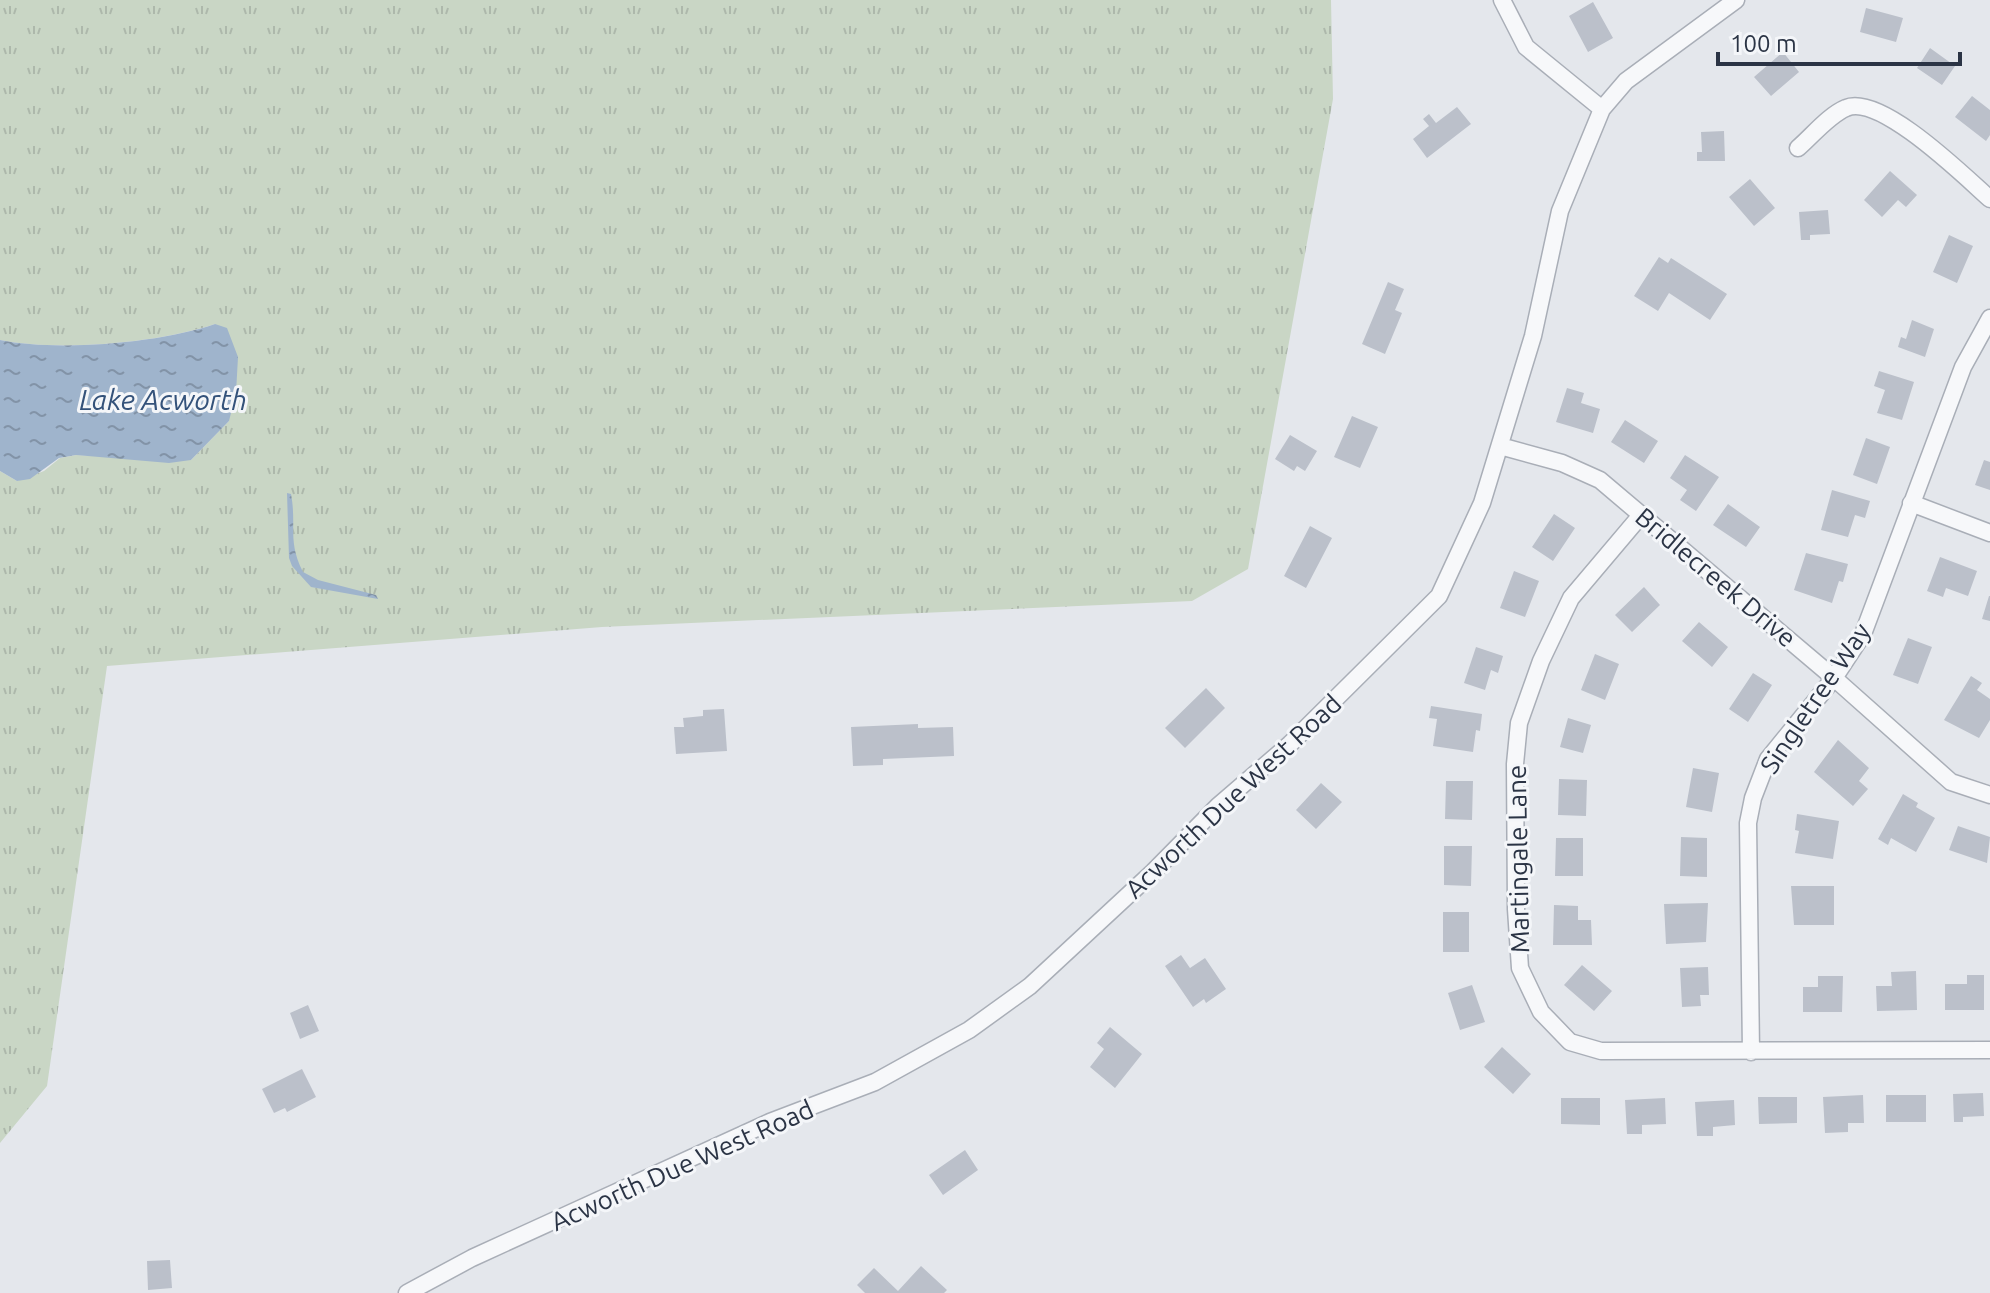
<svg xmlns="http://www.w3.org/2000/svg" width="1990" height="1293" font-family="Ubuntu,sans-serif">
<defs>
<pattern id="grass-tufts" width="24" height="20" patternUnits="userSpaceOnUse" patternTransform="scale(2)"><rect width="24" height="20" fill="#c9d6c5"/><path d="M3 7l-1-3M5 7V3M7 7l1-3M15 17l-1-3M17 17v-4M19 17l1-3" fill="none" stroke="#adb8ab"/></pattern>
<pattern id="water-ripples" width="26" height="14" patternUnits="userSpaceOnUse" patternTransform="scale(2)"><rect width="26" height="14" fill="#9fb4cc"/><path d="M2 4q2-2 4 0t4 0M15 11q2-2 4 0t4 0" fill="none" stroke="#8293a7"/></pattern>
</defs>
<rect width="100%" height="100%" fill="#e4e7ec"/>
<path fill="url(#grass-tufts)" d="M0,0H1331L1333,99L1248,569L1192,601L602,627L107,666L47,1086L0,1143V471L17,481L44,471L60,458L76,455L191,460L229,421L215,324C159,343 58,352 0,340Z"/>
<path fill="url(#water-ripples)" d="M215,324L227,328L238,357L236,393L229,421L191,460L169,463L76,455L59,458L30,479L17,481L0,471V340C58,352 160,343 215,324Z
M287,493L291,494C297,526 287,541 303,572L318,580L376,595L378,599L311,587L292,566L289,558Z"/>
<path fill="#bbc0ca" d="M1593,2L1613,38L1588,52L1569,16Z
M1866,8L1903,18L1896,42L1860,32Z
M1930,48L1955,66L1942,85L1917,68Z
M1783,52L1799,72L1771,96L1754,77Z
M1972,96L1990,110V135L1986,141L1955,117Z
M1457,107L1471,124L1427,158L1413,139L1429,126L1423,119L1429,114L1436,123Z
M1724,131L1725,161H1697V152H1702L1701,132Z
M1890,171L1917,195L1906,207L1898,200L1882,217L1864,200Z
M1750,179L1775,208L1754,226L1729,197Z
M1828,210L1830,234L1810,235V240H1801L1799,212Z
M1949,235L1973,246L1957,283L1933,272Z
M1659,257L1668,263L1671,258L1727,294L1710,320L1669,293L1658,311L1634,296Z
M1388,282L1404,289L1395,310L1402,313L1385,354L1362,344Z
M1912,320L1934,329L1925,357L1898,347L1901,337L1906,339Z
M1879,371L1914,382L1902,420L1877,413L1885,390L1874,386Z
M1567,388L1584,393L1581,403L1600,409L1593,433L1556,422Z
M1352,416L1378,427L1360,468L1334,457Z
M1625,420L1658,441L1644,463L1611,442Z
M1290,435L1317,451L1305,471L1297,466L1294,471L1275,459Z
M1866,438L1890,447L1877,484L1853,475Z
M1685,455L1719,477L1696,511L1680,500L1687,490L1670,478Z
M1984,460L1990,462V490L1975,485Z
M1832,490L1870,501L1865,518L1855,515L1848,537L1821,530Z
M1728,504L1760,527L1746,547L1713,525Z
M1554,514L1575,528L1553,561L1532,547Z
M1310,526L1332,538L1306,588L1284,576Z
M1806,553L1848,564L1843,582L1839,581L1832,603L1794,590Z
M1940,557L1977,571L1968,596L1946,588L1943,597L1927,591Z
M1514,571L1539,581L1525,617L1500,608Z
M1644,587L1660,605L1632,632L1615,615Z
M1989,596H1990V621L1982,619Z
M1699,622L1728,647L1712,667L1682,641Z
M1908,638L1932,647L1918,684L1893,675Z
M1476,647L1503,656L1498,673L1491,670L1485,690L1464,683Z
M1595,654L1619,664L1605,700L1581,690Z
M1753,673L1772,685L1748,722L1729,709Z
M1971,676L1982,683L1977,690L1990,699V720L1979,738L1944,720Z
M1206,688L1225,708L1185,748L1165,728Z
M1431,706L1482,714L1480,731L1476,730L1473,752L1433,746L1437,719L1429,718Z
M724,709L727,751L676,754L674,727H684L683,718L703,716V710Z
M1568,718L1591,725L1583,753L1560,747Z
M918,724V728L953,727L954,756L883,759V765L853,766L851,727Z
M1838,740L1869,768L1859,781L1868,789L1853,806L1814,772Z
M1693,768L1719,773L1712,812L1686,807Z
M1559,779L1587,780L1586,816L1558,815Z
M1446,781H1473L1472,820L1445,819Z
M1321,783L1342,802L1316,829L1296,810Z
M1903,794L1918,803L1916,807L1935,818L1916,852L1891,838L1888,845L1878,839Z
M1797,814L1839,821L1833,859L1795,853L1799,831L1795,830Z
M1958,826L1990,837L1987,863L1949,850Z
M1681,837L1707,838V877L1680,876Z
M1556,838H1583V876H1555Z
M1444,846H1472L1471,886L1444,885Z
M1791,886H1834V925H1794Z
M1708,903L1706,942L1666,944L1664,904Z
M1554,905L1578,906V920H1591L1592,945H1553Z
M1443,912H1469V952H1443Z
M1181,955L1190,968L1205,958L1226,989L1206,1003L1204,999L1193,1007L1165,966Z
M1582,965L1612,991L1594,1011L1564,985Z
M1708,967L1709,995H1700L1701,1006L1682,1007L1680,968Z
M1916,971L1917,1010L1877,1011L1876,986H1892L1891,972Z
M1967,975H1984V1010H1945V984H1967Z
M1818,976H1843L1842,1012H1803V987H1818Z
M1472,985L1485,1022L1460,1030L1448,993Z
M308,1005L319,1031L300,1039L290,1013Z
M1110,1027L1142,1054L1115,1088L1090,1067L1104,1049L1097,1043Z
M1502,1047L1531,1074L1513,1094L1484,1067Z
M302,1069L316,1097L287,1112L285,1108L274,1113L262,1089Z
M1983,1093L1984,1116L1963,1117V1122H1954L1953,1094Z
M1863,1095L1864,1123H1848V1132L1825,1133L1823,1097Z
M1886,1095H1926V1122H1886Z
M1758,1097H1797V1123L1759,1124Z
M1561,1098H1600V1125L1561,1124Z
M1665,1098L1666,1124L1642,1125V1134H1627L1625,1100Z
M1734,1100L1735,1125L1713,1127V1136H1697L1695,1102Z
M965,1150L978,1170L943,1195L929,1175Z
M170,1260L172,1288L148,1290L147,1261Z
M921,1266L947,1290L944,1293H865L857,1285L874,1268L898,1291Z"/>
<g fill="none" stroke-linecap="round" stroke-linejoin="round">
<defs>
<path id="street" d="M1502,0L1526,47L1602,109
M1798,148C1812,136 1829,115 1846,108C1880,93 1964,176 1990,199
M1500,446L1562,463L1600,480L1834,678L1951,782L1990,795
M1911,503L1990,533
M1642,514L1571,598L1541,661L1519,723L1515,764L1516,909L1520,968L1541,1012L1570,1042L1601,1051L1990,1050
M1751,1052L1748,823L1753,798L1768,759L1834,678L1863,634L1963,367L1990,318
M407,1293L472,1258L770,1122L875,1082L969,1030L1030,986L1153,872L1218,806L1290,744L1439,596L1482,503L1533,336L1560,211L1602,109L1626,81L1736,0"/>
</defs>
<use href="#street" stroke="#a9aeb7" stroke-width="19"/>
<use href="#street" stroke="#f7f8fa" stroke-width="16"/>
</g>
<g text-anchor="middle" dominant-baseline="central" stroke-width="6" stroke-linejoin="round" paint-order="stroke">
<g font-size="26" fill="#2b3445" stroke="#f4f6f9">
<text transform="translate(1716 577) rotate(40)">Bridlecreek Drive</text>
<text transform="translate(1815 698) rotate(-56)">Singletree Way</text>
<text transform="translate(1233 796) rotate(-43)">Acworth Due West Road</text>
<text transform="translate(1518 859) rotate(-91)">Martingale Lane</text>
<text transform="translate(682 1165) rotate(-24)">Acworth Due West Road</text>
</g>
<g font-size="28" font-style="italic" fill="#34527a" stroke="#f4f6f9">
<text x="163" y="399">Lake Acworth</text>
</g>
</g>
<path d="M1718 52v12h242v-12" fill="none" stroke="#2b3445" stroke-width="4"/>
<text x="1730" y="52" font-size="24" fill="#2b3445" stroke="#f4f6f9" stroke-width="6" paint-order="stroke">100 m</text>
</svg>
